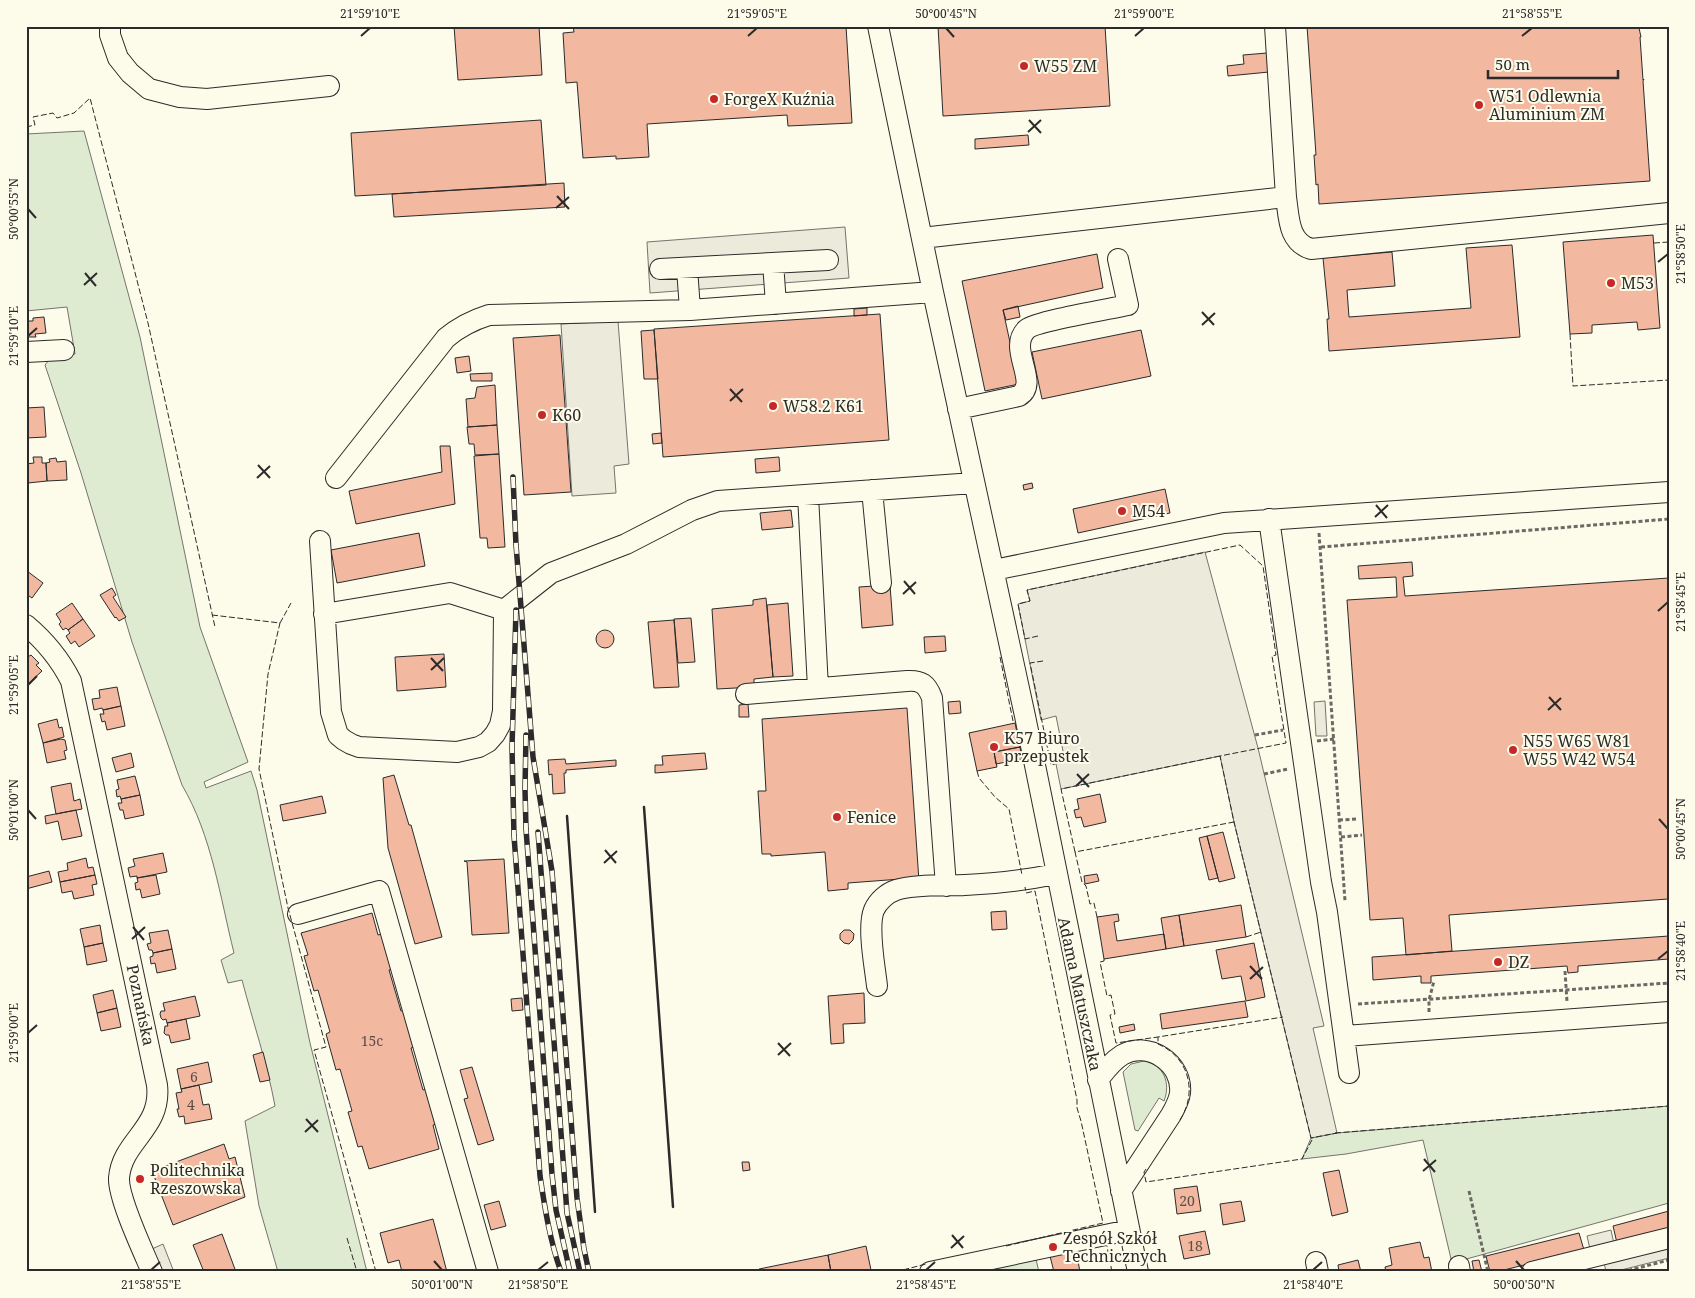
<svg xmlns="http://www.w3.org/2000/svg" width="1695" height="1298" font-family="'Noto Serif',serif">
<rect width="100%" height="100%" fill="#fdfbea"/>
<path fill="#deebd1" stroke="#74746e" d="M84,131L140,337L200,627L248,762L204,782L206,788L251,771L257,790L310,1043L367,1272H278L259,1206L245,1121L275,1106C267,1063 253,1022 242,980L228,983L221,960L234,953C220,897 212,836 182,785L132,642L81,473L45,365L52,356L75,354L67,307L26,311V134Z
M1144,1061C1164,1065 1171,1083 1164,1101L1159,1098L1138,1131L1135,1130L1123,1072L1131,1064Z
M1669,1106V1203L1452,1263L1423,1140L1346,1154L1302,1159L1311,1138L1337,1133Z
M1035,1255L1039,1272H967Z"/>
<path fill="#eceadb" stroke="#74746e" d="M845,227L849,278L650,293L647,242Z
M618,321L629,464L614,466L616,493L572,496L561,324Z
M1205,552L1258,748L1324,1026L1313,1028L1337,1133L1311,1138L1234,822L1220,756L1061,789L1056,764L1065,761L1056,716L1041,720L1018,604L1030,601L1027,590Z
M1325,701L1327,736H1316L1314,702Z
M1611,1230L1614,1244L1590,1249L1587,1236Z
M163,1244L174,1272H161L152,1249Z
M1669,1246V1258L1613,1272H1606L1604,1262Z"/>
<path fill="#f2b8a0" stroke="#2b2b2b" d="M454,26H539L542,75L458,80Z
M573,26H846L852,123L788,126L787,115L647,124L649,157L616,159V156L583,158L577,82L566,83L563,33L574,32Z
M938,26H1105L1110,106L943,116Z
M1307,26H1656L1639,28L1641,37H1640L1643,80L1644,79L1643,81L1650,181L1319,204L1318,184L1316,185L1314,155H1316Z
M1267,53L1269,72L1228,76L1227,66L1244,64L1243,55Z
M541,120L546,185L355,196L351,133Z
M1028,135L1029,145L975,149V139Z
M564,183L565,207L394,217L392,194Z
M1653,235L1660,328L1638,330L1637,322L1592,325V333L1570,334L1563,242Z
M1512,245L1520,337L1329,351L1327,319H1329L1323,258L1392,252L1395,286L1347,290L1349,317L1471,308L1466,248Z
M1097,254L1103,288L1003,310L1019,384L985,391L962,281Z
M1018,306L1020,317L1006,320L1003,310Z
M867,308V315L854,316V309Z
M880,314L889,440L663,457L654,329Z
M44,317L46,333L35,334L36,337H26V321H33V318Z
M654,330L658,379H644L641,331Z
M1141,330L1151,376L1042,399L1032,352Z
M560,335L571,492L524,495L513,338Z
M469,356L471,371L457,373L455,358Z
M492,373V381H471L470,374Z
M495,385L497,425L468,427L466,399L475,398L477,387Z
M44,407L46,437L26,438V408Z
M497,425L499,454L475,455L474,444H469L467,427Z
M661,433L662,443L653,444L652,434Z
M440,446H450L455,504L356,524L349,491L442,472Z
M499,454L505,547L488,548L487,538H480L474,456Z
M33,457H42V463H46L47,481L28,483L26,464L34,463Z
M779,457L780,471L756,473L755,459Z
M56,458L57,462L66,461L67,480L47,481L46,463L50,462L49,459Z
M1032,483L1033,488L1024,490L1023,485Z
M1165,489L1170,513L1078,533L1073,509Z
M791,510L793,527L762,530L760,513Z
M419,533L425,566L337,583L331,550Z
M1412,562L1413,576L1403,577L1405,596L1669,578V912L1668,899L1449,915L1452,951L1406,955L1403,918L1370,920L1347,600L1397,597L1396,577L1359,579L1358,566Z
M27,571L43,583L32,598L26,594Z
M890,585L893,625L862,628L859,587Z
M112,588L116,595L113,597L126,617L119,621L116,617L115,618L100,595Z
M766,598L773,677L754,679V687L717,689L712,609L753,605V600Z
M72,603L83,619L68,630L66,628L63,630L59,624L61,622L56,614Z
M788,603L793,676L773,677L767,605Z
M691,618L695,662L678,663L674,619Z
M83,619L95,636L79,647L75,641L71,644L66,636L70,633L68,630Z
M674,620L679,687L654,688L648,622Z
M596 639a9 9 0 1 1 18 0a9 9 0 1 1-18 0Z
M945,636L946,651L925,653L924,637Z
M444,654L446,687L397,691L395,657Z
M31,655L39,663L36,665L42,671L28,684L26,682V658Z
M117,687L121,706L103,710L102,708L94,710L92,699L100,698L99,690Z
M960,701L961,713L949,714L948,702Z
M748,704L749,717H739V705Z
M121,706L125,726L107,730L105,721L102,722L100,714H104L103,710Z
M907,708L919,881L901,879L848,883V889L828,891L825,852L771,856V854H762L758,791H766L762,719Z
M57,719L59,728L62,727L64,737L43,743L38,724Z
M1015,723L1020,747L994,752L997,767L977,771L969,733Z
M61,739L65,740L67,750L64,751L66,759L47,763L43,743Z
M1020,747L1022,759L996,764L994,752Z
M131,753L134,767L116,772L112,758Z
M705,753L707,769L655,773V765H663L662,756Z
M565,759L566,764L616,760V766L566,770V773H564L565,793L553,794L552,774L549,775L548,760Z
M394,775L409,825H411L442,937L415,944L388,848L383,778Z
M135,776L140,795L121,799L120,796L117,797L116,790L119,789L117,780Z
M71,783L74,801L80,799L82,809L56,814L51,787Z
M1100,794L1106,822L1084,827L1081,817L1076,818L1074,810L1079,809L1077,799Z
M140,795L144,815L125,819L123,810H120L118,803H122L121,799Z
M322,796L326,813L283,821L280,805Z
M76,810L82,836L62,840L58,821L46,824L45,816Z
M1223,832L1235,878L1219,882L1207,836Z
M1207,836L1218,878L1209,880L1199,838Z
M163,853L167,872L137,878V876L130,877L128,868L135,866L133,859Z
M86,858L88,868L93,867L95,875L60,882L58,872L68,870L67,863Z
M504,859L509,933L472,935L467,862L464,861Z
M49,871L52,882L26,889V877Z
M1097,874L1099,881L1085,884L1084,876Z
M95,875L97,884L92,885L94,895L74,899L72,891L62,893L60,882Z
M156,875L160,894L142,898L140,889L136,890L135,883L138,882L137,878Z
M1241,905L1246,937L1184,946L1179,915Z
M1006,911L1007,929L992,930L991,912Z
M372,913L378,935L386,933L396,968L389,970L401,1011L408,1009L418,1046L411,1048L423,1090L430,1088L440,1123L433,1125L439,1149L369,1169L362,1146L358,1147L348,1112L352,1111L340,1069L336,1070L326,1034L330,1032L318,990L314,991L304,956L308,955L301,933Z
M1118,914L1119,921L1114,922L1117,941L1164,934L1166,949L1104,959L1097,917Z
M1179,915L1184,946L1166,949L1161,918Z
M100,925L103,943L84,947L80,929Z
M168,930L172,949L153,953L152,950H149L147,944L151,943L149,933Z
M844,930H850L854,934L853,940L849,944L844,943L840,939V934Z
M1669,936V959L1578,966V972L1568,973L1567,966L1431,976V983H1421V976L1373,980L1372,957Z
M103,943L107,961L87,965L84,947Z
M1254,943L1265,997L1246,1001L1241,976L1222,979L1216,950Z
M172,949L176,969L157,973L155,963L151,964L150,957L153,956V953Z
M113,990L117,1008L97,1013L93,995Z
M864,993L865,1023L843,1024L844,1043L831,1044L828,996Z
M195,996L200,1016L167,1023L166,1019L163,1020L161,1018L160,1014L161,1011H165L163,1003Z
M522,998L523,1010L512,1011L511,999Z
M1245,1001L1248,1017L1162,1029L1160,1014Z
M117,1008L121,1027L101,1031L97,1013Z
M186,1019L190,1039L171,1043L169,1035H166L164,1033L165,1026H168L167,1023Z
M1134,1024L1135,1030L1120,1033L1119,1027Z
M263,1052L270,1080L260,1082L253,1055Z
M208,1062L212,1082L181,1089L177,1069Z
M472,1067L494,1140L478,1145L464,1099L468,1098L460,1070Z
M199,1085L203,1105L209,1104L212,1119L185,1124L184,1116L179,1117L177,1109H179L176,1093L182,1092L181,1089Z
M224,1144L229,1159L235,1157L245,1197L173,1225L152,1171Z
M742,1162H749L750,1170L743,1171Z
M1339,1170L1348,1212L1332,1216L1323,1173Z
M1197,1186L1201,1211L1177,1214L1174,1189Z
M499,1201L506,1226L491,1230L484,1205Z
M1241,1201L1245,1221L1223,1225L1220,1204Z
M1669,1211V1229L1617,1243L1613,1226Z
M433,1219L447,1272H402L399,1260L388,1263L380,1233Z
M1205,1231L1210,1254L1184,1259L1179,1236Z
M1579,1233L1584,1250L1496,1272H1490L1486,1256Z
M222,1234L236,1272H204L193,1245Z
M1420,1242L1424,1258L1429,1257L1432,1272H1386L1385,1267L1392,1265L1389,1248Z
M866,1246L871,1270L862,1272H831L828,1255Z
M1076,1250L1080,1272H1054L1050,1256Z
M828,1255L831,1272H760L759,1269Z
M1358,1260L1361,1272H1339L1338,1265Z
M1479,1260L1482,1272H1474L1472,1261Z"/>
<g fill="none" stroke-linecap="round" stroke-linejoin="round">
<defs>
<path id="minor" d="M110,26V35L118,58L130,73L149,89L180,97L207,99L329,86
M878,26L933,292L1025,716L1138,1272
M1286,197C1289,217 1288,242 1311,249L1669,213
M922,238L1286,197L1275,26
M773,263L776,304
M687,268L690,310
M660,269L828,260
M26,352L64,350
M958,409L1019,396C1041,383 1006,348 1027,329C1037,321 1110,309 1128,305L1118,259
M336,478L446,338C459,327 473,320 489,315L690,310L933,292
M872,490L881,583
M808,495L818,688
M1269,519L1321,882L1327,912L1349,1073
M320,541L331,712L338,735L344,740L351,744L359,747L457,752L479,747L488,742L495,734L500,725L503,711L504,610L551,573L626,544L692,510L718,501L974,483
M994,570L1224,523L1669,492
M324,614L450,593L504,610
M26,625C45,641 60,659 71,681L157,1085C162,1129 122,1140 119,1178C118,1198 143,1251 152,1272
M746,694L907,681C921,680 927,684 932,698L946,886
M298,914L379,891L488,1272
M877,986C875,967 867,927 874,910C878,901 887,893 896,890C913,884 946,886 965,885C996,884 1026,880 1056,874
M1345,1036L1669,1012
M1098,1080C1105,1071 1111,1062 1122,1055C1148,1040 1183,1063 1180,1093C1179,1101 1175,1108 1171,1115L1121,1191
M1316,1262L1318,1272
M1459,1266L1460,1272
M930,1272L1129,1230
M1532,1272L1669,1238"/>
</defs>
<use href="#minor" stroke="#2b2b2b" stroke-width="22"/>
<path stroke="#6a6964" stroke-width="3" stroke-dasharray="4 2.5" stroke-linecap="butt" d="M1319,533L1345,901
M1321,547L1669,519
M1255,735L1283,730
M1317,741L1334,739
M1264,774L1288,769
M1339,820L1358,819
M1341,837L1362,835
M1565,971L1567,1002
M1358,1004L1669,983
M1429,1012V1000L1434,981
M1469,1191L1488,1272
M1622,1272L1669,1260"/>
<use href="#minor" stroke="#fdfbea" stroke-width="20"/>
<defs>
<path id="rail" d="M513,477L516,545L533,757L552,871L577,1198L584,1249L589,1272
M516,610L512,747L514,836L540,1176C545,1209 550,1241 561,1272
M526,735L525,789L526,829L552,1174L556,1210L570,1272
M538,832L564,1172L567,1213L580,1272"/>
</defs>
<use href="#rail" stroke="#2b2b2b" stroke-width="5.5"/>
<use href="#rail" stroke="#fdfbea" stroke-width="4" stroke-dasharray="11" stroke-linecap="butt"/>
<path stroke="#2b2b2b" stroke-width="1" stroke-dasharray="6 2.5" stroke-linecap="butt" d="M26,127L35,125L33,117L53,113L57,118L74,113L90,98L148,323L215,627
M1654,243L1669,242
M1570,334L1573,386L1669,380
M212,615L280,623L268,674L259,769L288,908L326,1047L314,1050L376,1272
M280,623L291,603
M1038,636L1025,639L1018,604L1030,601L1027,590L1240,545L1263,566L1276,655L1272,656L1286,743L1220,756L1234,822L1311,1138L1337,1133
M1000,657L1013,721
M1043,661L1030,663L1051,765L1086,755
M977,771L979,778L995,797L1009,809L1022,875
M1075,852L1061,789L1220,756
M1097,917L1094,903L1090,904L1086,886L1082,882L1075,852L1234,822
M1246,937L1261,932
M1104,959V961L1100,962L1107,996L1111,995L1115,1014L1110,1015L1116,1043L1158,1037
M1180,1120C1198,1092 1189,1057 1158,1044V1037L1283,1017
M1335,1133L1669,1106
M1146,1169L1144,1172L1146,1182L1302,1159L1313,1138
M347,1238L357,1272
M1106,1241L1112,1272
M1006,1246L1103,1223L1081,1121L1077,1108V1100L1035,891L1026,893L1025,887
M895,1272L926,1264"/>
<path stroke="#2b2b2b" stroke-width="2.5" d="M644,807L673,1207
M567,816L595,1212"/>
</g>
<path fill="none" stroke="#2b2b2b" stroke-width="2" d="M946,28L954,37M361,36L370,28M748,36L757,28M1135,36L1144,28M1522,36L1532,28M1029,120L1041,133M1028,132L1041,120M557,196L569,209M556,208L569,197M28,209L36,218M1658,262L1668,254M85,273L96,286M84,285L97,273M1202,312L1214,325M1202,325L1215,313M28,336L37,328M730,389L742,402M730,401L743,389M258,465L270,478M257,478L270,466M1376,505L1387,518M1375,517L1388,505M904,581L915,594M903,594L916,582M1658,611L1668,602M431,658L443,671M431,670L444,658M28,685L37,676M1549,697L1561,710M1548,710L1561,698M1077,774L1089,787M1076,786L1089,774M28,810L36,819M1659,819L1668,829M605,850L616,863M604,863L617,851M133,927L144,940M132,939L145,927M1658,959L1668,951M1250,966L1262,979M1250,979L1263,967M28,1033L37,1025M778,1043L790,1056M778,1055L791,1043M306,1119L318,1132M305,1132L318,1120M1424,1159L1435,1172M1423,1171L1436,1160M952,1235L963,1248M951,1248L964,1236M434,1261L442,1270M1516,1261L1524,1270M151,1270L160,1262M538,1270L548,1262M926,1270L935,1262M1313,1270L1322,1262"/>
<g fill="#c62828" stroke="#fdfbea" stroke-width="2">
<circle cx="1024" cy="66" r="5"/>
<circle cx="714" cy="99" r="5"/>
<circle cx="1479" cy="105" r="5"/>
<circle cx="1611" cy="283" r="5"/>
<circle cx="773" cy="406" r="5"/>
<circle cx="542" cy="415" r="5"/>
<circle cx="1122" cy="511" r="5"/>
<circle cx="994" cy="747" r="5"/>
<circle cx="1513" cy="750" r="5"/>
<circle cx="837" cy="817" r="5"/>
<circle cx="1498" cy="962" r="5"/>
<circle cx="140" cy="1179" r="5"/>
<circle cx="1053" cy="1247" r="5"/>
</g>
<g text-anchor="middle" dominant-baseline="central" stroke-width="4" stroke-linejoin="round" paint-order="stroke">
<g font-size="14" fill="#5d4e48">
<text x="372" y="1040">15c</text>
<text x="194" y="1076">6</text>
<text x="191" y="1104">4</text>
<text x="1187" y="1200">20</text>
<text x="1195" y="1245">18</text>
</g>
<g font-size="16" fill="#2b2b2b" stroke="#fdfbea" text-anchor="start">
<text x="1034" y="66">W55 ZM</text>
<text x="1489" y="96">W51 Odlewnia<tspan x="1489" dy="18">Aluminium ZM</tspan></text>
<text x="724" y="99">ForgeX Kuźnia</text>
<text x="1621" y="283">M53</text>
<text x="783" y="406">W58.2 K61</text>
<text x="552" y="415">K60</text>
<text x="1132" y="511">M54</text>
<text x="1004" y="738">K57 Biuro<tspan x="1004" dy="18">przepustek</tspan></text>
<text x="1523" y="741">N55 W65 W81<tspan x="1523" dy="18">W55 W42 W54</tspan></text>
<text x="847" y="817">Fenice</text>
<text x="1508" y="962">DZ</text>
<text x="150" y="1170">Politechnika<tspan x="150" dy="18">Rzeszowska</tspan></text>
<text x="1063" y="1238">Zespół Szkół<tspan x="1063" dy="18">Technicznych</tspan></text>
</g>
<g font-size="16" fill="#2b2b2b" stroke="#fdfbea">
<text transform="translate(1080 994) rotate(78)">Adama Matuszczaka</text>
<text transform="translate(141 1005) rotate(78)">Poznańska</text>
</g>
</g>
<rect width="1695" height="1298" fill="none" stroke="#fdfbea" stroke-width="55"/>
<path d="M1488 70v8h130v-8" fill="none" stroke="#2b2b2b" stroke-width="2.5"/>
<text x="1495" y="70" font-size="15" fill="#2b2b2b" stroke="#fdfbea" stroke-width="4" paint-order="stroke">50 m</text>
<rect x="28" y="28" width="1640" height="1242" fill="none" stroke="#2b2b2b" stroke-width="2"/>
<g font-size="12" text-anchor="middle" fill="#2b2b2b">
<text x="370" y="18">21°59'10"E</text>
<text x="757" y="18">21°59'05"E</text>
<text x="946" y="18">50°00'45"N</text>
<text x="1144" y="18">21°59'00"E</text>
<text x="1532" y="18">21°58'55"E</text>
<text transform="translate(14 209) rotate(-90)" y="4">50°00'55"N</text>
<text transform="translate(1681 254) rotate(-90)" y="4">21°58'50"E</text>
<text transform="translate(14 336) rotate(-90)" y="4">21°59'10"E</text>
<text transform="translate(1681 602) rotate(-90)" y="4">21°58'45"E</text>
<text transform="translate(14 685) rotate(-90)" y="4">21°59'05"E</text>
<text transform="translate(14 810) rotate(-90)" y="4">50°01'00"N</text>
<text transform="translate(1681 829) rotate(-90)" y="4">50°00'45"N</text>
<text transform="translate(1681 951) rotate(-90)" y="4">21°58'40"E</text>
<text transform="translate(14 1033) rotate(-90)" y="4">21°59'00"E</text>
<text x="151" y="1289">21°58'55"E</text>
<text x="442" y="1289">50°01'00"N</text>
<text x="538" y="1289">21°58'50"E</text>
<text x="926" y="1289">21°58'45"E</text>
<text x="1313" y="1289">21°58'40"E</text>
<text x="1524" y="1289">50°00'50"N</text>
</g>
</svg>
